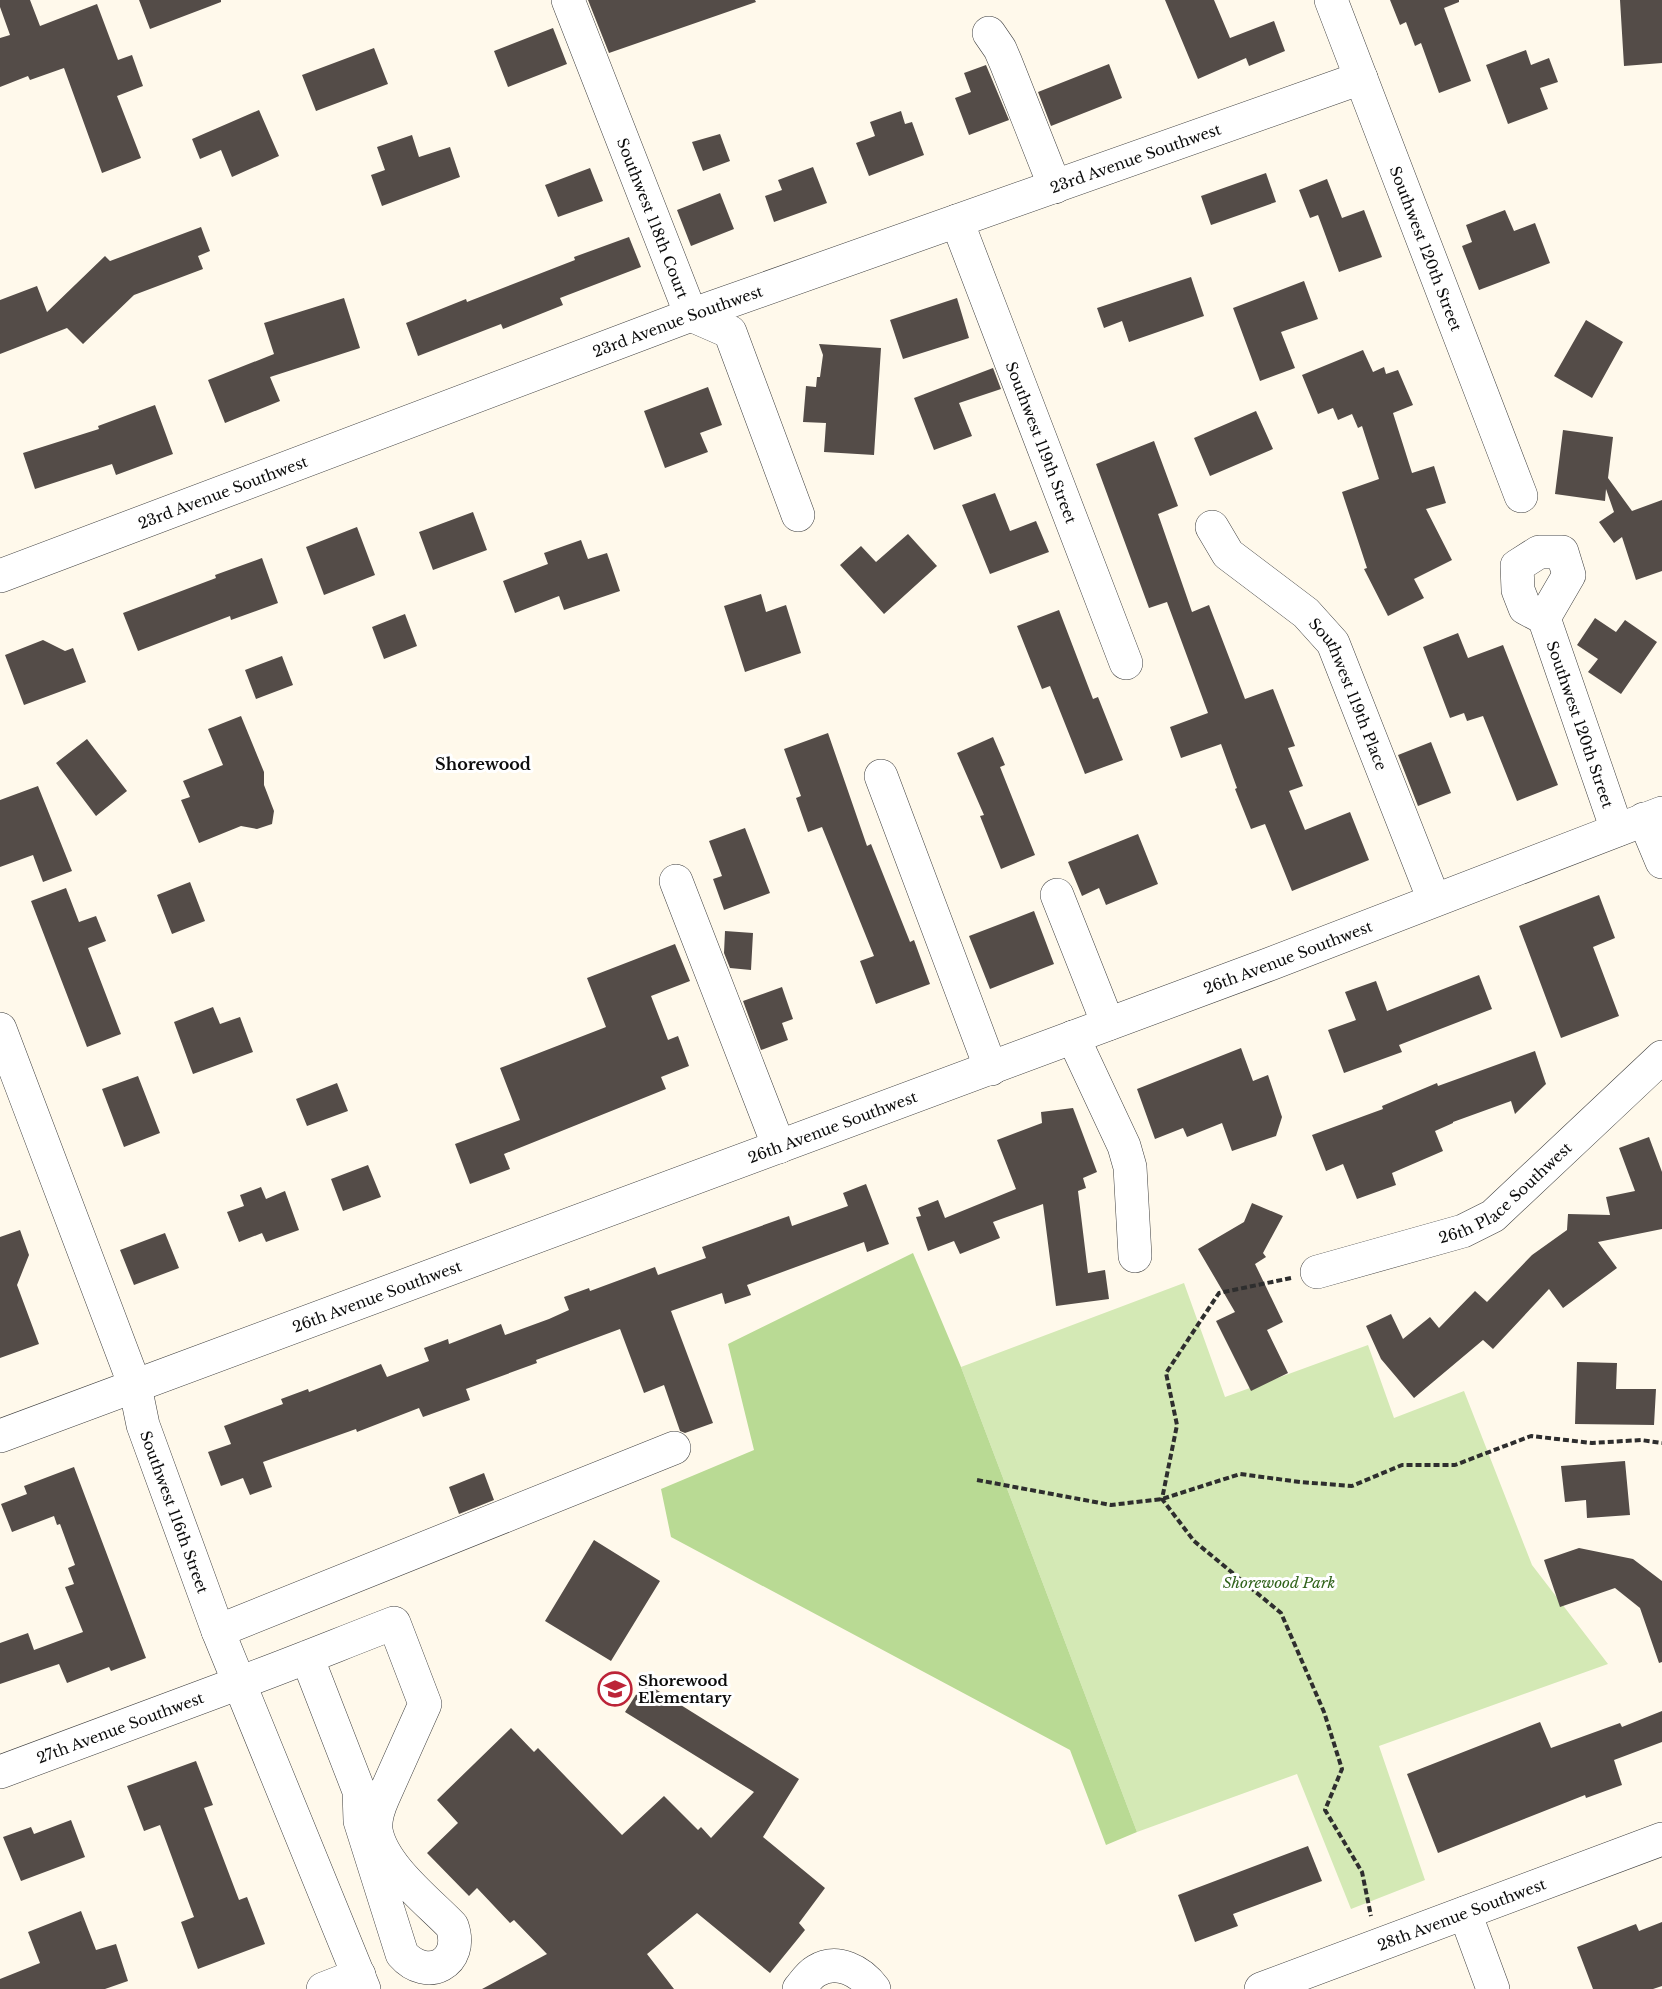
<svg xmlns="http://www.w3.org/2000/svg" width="1662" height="1989" font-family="'Libre Baskerville',serif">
<rect width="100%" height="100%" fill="#fff9eb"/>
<path fill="#d4e9b5" d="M1184,1283L1225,1397L1368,1345L1394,1418L1464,1391L1532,1565L1608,1664L1379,1746L1425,1880L1351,1909L1297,1774L1137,1832L961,1367Z"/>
<path fill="#b9da94" d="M913,1253L961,1367L1137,1832L1106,1845L1070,1750L671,1537L661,1489L754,1450L728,1344Z"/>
<path fill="#544c48" d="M0,0H30L40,26L97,4L118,60L132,55L143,86L117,96L141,158L102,173L64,68L30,80L28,76L0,87V38L10,35L0,7Z
M139,0H221V2L150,29Z
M588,0H755L756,2L609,53Z
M1165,0H1214L1230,38L1274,21L1285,51L1249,66L1246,58L1198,79Z
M1390,0H1459V2L1444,8L1471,81L1439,93L1421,43L1415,46L1406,22L1400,25Z
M1620,0H1662V63L1624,66Z
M553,28L567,64L508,87L494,51Z
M374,48L388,84L316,111L302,75Z
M1526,50L1531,65L1549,58L1558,82L1540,88L1548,109L1508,124L1486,65Z
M1109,64L1122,98L1051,126L1038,92Z
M986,65L1009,120L969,135L955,98L971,92L964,73Z
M259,110L279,156L232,177L221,150L200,159L192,139Z
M901,111L905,124L912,122L924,155L869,176L856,143L875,136L870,122Z
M720,134L730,161L703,171L692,142Z
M412,135L419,157L450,147L460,177L382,206L371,175L385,170L377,147Z
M813,167L827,203L774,222L765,196L782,190L778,180Z
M590,168L603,201L558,217L545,185Z
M1266,173L1276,202L1211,225L1201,196Z
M1327,179L1342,218L1364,210L1382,257L1339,272L1318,215L1310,218L1299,190Z
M720,193L734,229L691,246L677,210Z
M1505,210L1514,231L1535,223L1550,263L1479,290L1462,246L1472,242L1466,225Z
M201,227L210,251L198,256L203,269L134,295L83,344L67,328L0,354V300L37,286L47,312L105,256L110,261Z
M629,237L641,267L560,298L563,305L503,329L501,324L418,356L406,323L466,299L467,302L575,260L574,257Z
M1191,277L1204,316L1129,342L1122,321L1104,328L1097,308Z
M1304,281L1318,319L1281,332L1295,368L1260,381L1233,308Z
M344,298L360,348L270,377L280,401L225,423L208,380L274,354L264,323Z
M957,298L969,338L903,359L890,320Z
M1586,320L1623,342L1592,398L1554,376Z
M819,344L881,348L874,455L824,452L826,423L803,422L806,386L816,387L817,377H820L823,355Z
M1363,350L1373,372L1384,367L1386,374L1398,370L1413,405L1393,413L1412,473L1434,466L1446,503L1426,509L1452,560L1414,579L1424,598L1388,616L1364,569L1367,568L1342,492L1379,479L1362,426L1358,428L1352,414L1338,420L1333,408L1318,414L1302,375Z
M993,368L1001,389L959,403L972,436L934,450L914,398Z
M708,387L722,425L700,433L708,452L665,468L644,411Z
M155,405L173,454L116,475L112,464L35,489L23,453L99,429L98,426Z
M1256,411L1273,449L1210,476L1194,438Z
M1563,430L1613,437L1608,478L1632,511L1662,500V571L1636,580L1622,537L1614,543L1599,522L1614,512L1606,489L1605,501L1555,494Z
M1154,441L1178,506L1158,514L1192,612L1209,605L1245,699L1273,689L1295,746L1288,748L1303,786L1289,791L1305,830L1350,812L1369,860L1292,891L1265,824L1251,829L1235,789L1237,788L1221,744L1181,758L1170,727L1208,713L1167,602L1149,608L1096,464Z
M995,493L1010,531L1036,521L1049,552L990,574L962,505Z
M473,512L487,550L433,570L419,532Z
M357,527L375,575L324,595L306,547Z
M908,534L937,566L884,614L840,565L861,546L876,562Z
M581,540L588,559L607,553L620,591L564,610L559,596L515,613L503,581L548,564L544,553Z
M262,558L278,603L231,620L230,616L138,651L123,613L216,578L215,575Z
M761,594L766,612L786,605L801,653L745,672L724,606Z
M1059,610L1093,699L1098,697L1123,760L1085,774L1050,686L1042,689L1017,626Z
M405,614L417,646L384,659L372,627Z
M1595,618L1616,632L1625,620L1657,642L1621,694L1588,672L1598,659L1577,645Z
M1458,633L1468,658L1503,645L1558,785L1517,801L1483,716L1467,721L1464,713L1450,718L1423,647Z
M43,640L65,651L73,648L86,682L24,705L5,655Z
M282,656L293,685L256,699L245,670Z
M241,716L264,772V785L274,811L272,824L257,829L241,826L199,843L181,800L190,797L183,781L223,765L208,729Z
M828,733L867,846L871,844L910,942L914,940L930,984L876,1004L860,961L874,956L822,827L808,832L796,798L801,796L784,749Z
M993,737L1005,765L1000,767L1035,855L1001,869L980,816L984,815L957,753Z
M87,739L127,791L96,816L56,763Z
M1431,742L1451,793L1418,806L1398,755Z
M38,786L72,871L43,882L33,855L0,867V800Z
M745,828L770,893L724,910L713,879L722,876L709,841Z
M1138,834L1158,884L1106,905L1099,888L1082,896L1068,862Z
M190,882L205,921L172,934L157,895Z
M66,888L79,922L96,916L106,941L88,948L121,1034L87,1047L31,901Z
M1599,895L1615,938L1593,947L1619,1016L1561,1038L1519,926Z
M1034,911L1054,964L990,989L969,936Z
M725,931L753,933L751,970L730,968L724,953Z
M675,944L690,981L651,996L668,1040L678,1036L689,1066L661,1077L666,1089L504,1154L510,1169L470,1184L455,1144L520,1120L500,1068L606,1027L587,978Z
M1479,975L1492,1009L1399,1045L1402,1052L1344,1073L1328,1030L1356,1020L1345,992L1376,981L1387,1011Z
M782,987L793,1019L782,1023L788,1040L761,1050L743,1001Z
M213,1007L220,1024L240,1017L253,1052L193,1074L174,1022Z
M1241,1048L1253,1081L1268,1075L1282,1117L1276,1136L1232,1151L1222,1123L1187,1137L1183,1128L1155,1139L1137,1089Z
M1535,1051L1546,1084L1515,1114L1511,1101L1453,1122V1123L1435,1131L1443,1151L1392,1173L1396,1185L1357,1199L1343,1164L1326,1171L1312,1135L1383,1109L1382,1106L1437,1083L1438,1086Z
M138,1076L160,1133L124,1147L102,1089Z
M337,1083L348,1111L307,1126L296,1099Z
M1073,1108L1097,1172L1083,1178L1086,1188L1078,1191L1088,1273L1105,1270L1109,1299L1056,1306L1043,1204L993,1222L1000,1238L960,1254L954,1241L928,1251L916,1217L921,1216L918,1208L938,1200L945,1218L1016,1189L997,1140L1042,1123L1041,1112Z
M1649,1137L1662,1172V1229L1598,1242L1617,1268L1563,1308L1549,1289L1493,1349L1483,1340L1414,1398L1381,1359L1366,1326L1391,1314L1403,1339L1430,1317L1439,1328L1475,1291L1487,1302L1532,1255L1567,1230L1568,1214L1610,1215L1606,1197L1635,1191L1619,1148Z
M368,1165L381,1197L343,1211L331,1179Z
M866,1184L889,1244L867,1252L864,1242L747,1285L751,1295L725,1304L722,1293L671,1311L713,1423L685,1433L680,1431L664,1385L644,1393L620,1329L536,1360L537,1363L466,1389L470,1400L423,1417L419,1408L357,1432L356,1429L263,1462L272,1487L250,1495L243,1478L221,1486L208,1452L231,1444L224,1426L283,1404L281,1399L308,1389L309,1392L381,1364L387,1377L429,1361L424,1348L448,1339L449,1344L501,1324L505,1335L549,1319L569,1310L564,1297L589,1288L590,1291L655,1267L658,1275L706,1258L702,1247L789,1216L792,1226L848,1206L843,1193Z
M261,1187L266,1199L285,1191L299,1230L266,1242L262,1233L239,1242L227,1212L244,1206L240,1195Z
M1252,1203L1283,1216L1263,1253L1266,1257L1255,1264L1283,1322L1267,1330L1288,1373L1251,1391L1216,1321L1235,1312L1198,1249L1244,1222Z
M20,1230L29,1255L17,1285L39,1344L0,1358V1237Z
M165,1233L179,1268L134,1285L120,1250Z
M1577,1362L1617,1363L1616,1389H1656L1654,1425L1575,1424Z
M1625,1461L1630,1515L1587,1518L1586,1500L1565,1502L1561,1466Z
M74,1467L146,1658L111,1671L109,1667L67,1683L59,1664L0,1684V1643L28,1633L34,1650L83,1632L65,1587L74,1584L68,1568L75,1565L60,1524L57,1525L54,1516L12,1532L1,1504L27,1494L24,1486Z
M484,1473L494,1500L459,1514L449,1487Z
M594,1540L660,1581L611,1661L545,1621Z
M1579,1548L1633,1559L1662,1581V1662L1659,1663L1640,1608L1615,1588L1560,1607L1544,1560Z
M644,1682L799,1779L763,1837L825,1888L799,1923L805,1930L770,1973L697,1913L647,1954L674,1989H482L547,1954L514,1920L510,1923L477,1888L469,1896L427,1853L458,1823L437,1800L511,1728L534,1752L538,1748L622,1835L664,1796L698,1830L701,1827L711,1838L754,1792L625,1712Z
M1662,1711V1742L1614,1760L1622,1785L1586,1798L1585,1795L1438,1853L1407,1774L1540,1722L1551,1748L1620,1723L1622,1727Z
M196,1761L213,1805L204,1808L239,1900L247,1897L265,1944L198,1969L181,1922L194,1917L160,1825L144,1831L127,1786Z
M71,1820L85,1857L21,1881L3,1837L31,1827L34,1834Z
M1308,1846L1322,1881L1233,1914L1238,1926L1195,1942L1178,1895Z
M81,1911L96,1950L116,1944L128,1981L105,1989H0V1979L40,1963L28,1932Z
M1662,1922V1986L1653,1989H1593L1577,1947L1636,1924L1639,1931Z"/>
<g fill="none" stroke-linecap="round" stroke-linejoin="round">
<defs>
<g id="minor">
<path id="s1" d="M568,0L691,315L730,332L798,515"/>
<path id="s2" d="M1331,0L1521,496"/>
<path d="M989,33L1000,49L1006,63L1055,187"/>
<path id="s3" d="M957,221L1126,663"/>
<path id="s4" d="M1212,527L1228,554L1306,613L1333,643L1434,900"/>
<path id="s5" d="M0,576L691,315L1361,78"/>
<path id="s6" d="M1544,618L1525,608L1518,590L1517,566L1539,552H1562L1569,575L1544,618L1617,830"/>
<path d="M881,776L991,1069"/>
<path d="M1644,819L1662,862"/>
<path d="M676,881L779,1147"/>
<path d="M1057,895L1108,1024"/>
<path id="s7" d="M0,1029L135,1386L143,1425L218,1631L364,1989"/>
<path d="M1073,1037L1124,1146L1130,1167L1135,1256"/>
<path id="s8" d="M1317,1272L1463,1231L1493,1216L1662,1057"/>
<path id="s9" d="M0,1436L1270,964L1662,813"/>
<path d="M218,1631L674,1448"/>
<path id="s10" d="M0,1772L239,1683C291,1664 342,1643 394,1623L425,1704L383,1798C379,1807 375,1820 376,1830C382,1866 428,1901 452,1926C465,1963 427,1983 402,1954L360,1821L359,1791L307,1657"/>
<path d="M1465,1913L1493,1989"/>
<path d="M323,1989L359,1975"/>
<path d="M799,1989C804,1983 809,1975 816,1971C837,1958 861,1971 874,1989"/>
<path id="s11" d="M1261,1989L1662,1839"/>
</g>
</defs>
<use href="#minor" stroke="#3f3f3f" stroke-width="34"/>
<path stroke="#2e2e2e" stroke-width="4" stroke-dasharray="6 3" stroke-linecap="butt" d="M1291,1278L1219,1293L1166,1373L1177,1425L1162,1499L1194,1541L1281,1613L1324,1712L1342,1769L1325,1810L1362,1872L1371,1916
M977,1480L1111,1505L1162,1499L1240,1474L1300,1482L1352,1486L1402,1465H1455L1531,1436L1592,1443L1641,1440L1662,1443"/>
<use href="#minor" stroke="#fff" stroke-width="33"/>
</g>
<defs>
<symbol id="school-ring" viewBox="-11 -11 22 22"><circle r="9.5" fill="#fff" stroke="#bc2438" stroke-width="1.5"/><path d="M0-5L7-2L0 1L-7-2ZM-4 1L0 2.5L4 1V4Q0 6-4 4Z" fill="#bc2438"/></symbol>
</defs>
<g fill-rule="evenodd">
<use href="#school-ring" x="596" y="1670" width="38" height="38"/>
</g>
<g text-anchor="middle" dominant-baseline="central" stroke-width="6" stroke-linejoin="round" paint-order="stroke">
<g font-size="15" fill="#0c0c0c" stroke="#fff">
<text stroke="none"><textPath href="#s5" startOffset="1210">23rd Avenue Southwest</textPath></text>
<text stroke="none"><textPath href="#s1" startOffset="234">Southwest 118th Court</textPath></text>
<text stroke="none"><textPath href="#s2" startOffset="266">Southwest 120th Street</textPath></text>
<text stroke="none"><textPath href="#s5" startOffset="724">23rd Avenue Southwest</textPath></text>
<text stroke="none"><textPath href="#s3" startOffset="237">Southwest 119th Street</textPath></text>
<text stroke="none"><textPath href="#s5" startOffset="238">23rd Avenue Southwest</textPath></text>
<text stroke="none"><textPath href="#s4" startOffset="222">Southwest 119th Place</textPath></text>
<text stroke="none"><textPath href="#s6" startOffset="300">Southwest 120th Street</textPath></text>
<text stroke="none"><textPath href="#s9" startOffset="1374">26th Avenue Southwest</textPath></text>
<text stroke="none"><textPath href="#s9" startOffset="888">26th Avenue Southwest</textPath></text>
<text stroke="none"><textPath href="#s8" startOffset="208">26th Place Southwest</textPath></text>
<text stroke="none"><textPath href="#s9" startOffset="402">26th Avenue Southwest</textPath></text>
<text stroke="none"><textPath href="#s7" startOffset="514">Southwest 116th Street</textPath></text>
<text stroke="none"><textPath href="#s10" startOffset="128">27th Avenue Southwest</textPath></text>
<text stroke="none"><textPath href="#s11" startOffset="214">28th Avenue Southwest</textPath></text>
</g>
<g font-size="15" font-style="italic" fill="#31631c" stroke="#fff">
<text x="1279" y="1582">Shorewood Park</text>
</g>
<g font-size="15" font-weight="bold" fill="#0c0c0c" stroke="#fff" text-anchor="start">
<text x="638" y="1680">Shorewood<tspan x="638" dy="17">Elementary</tspan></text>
</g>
<g font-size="16" font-weight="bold" fill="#0c0c0c" stroke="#fff">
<text x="483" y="764">Shorewood</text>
</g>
</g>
</svg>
